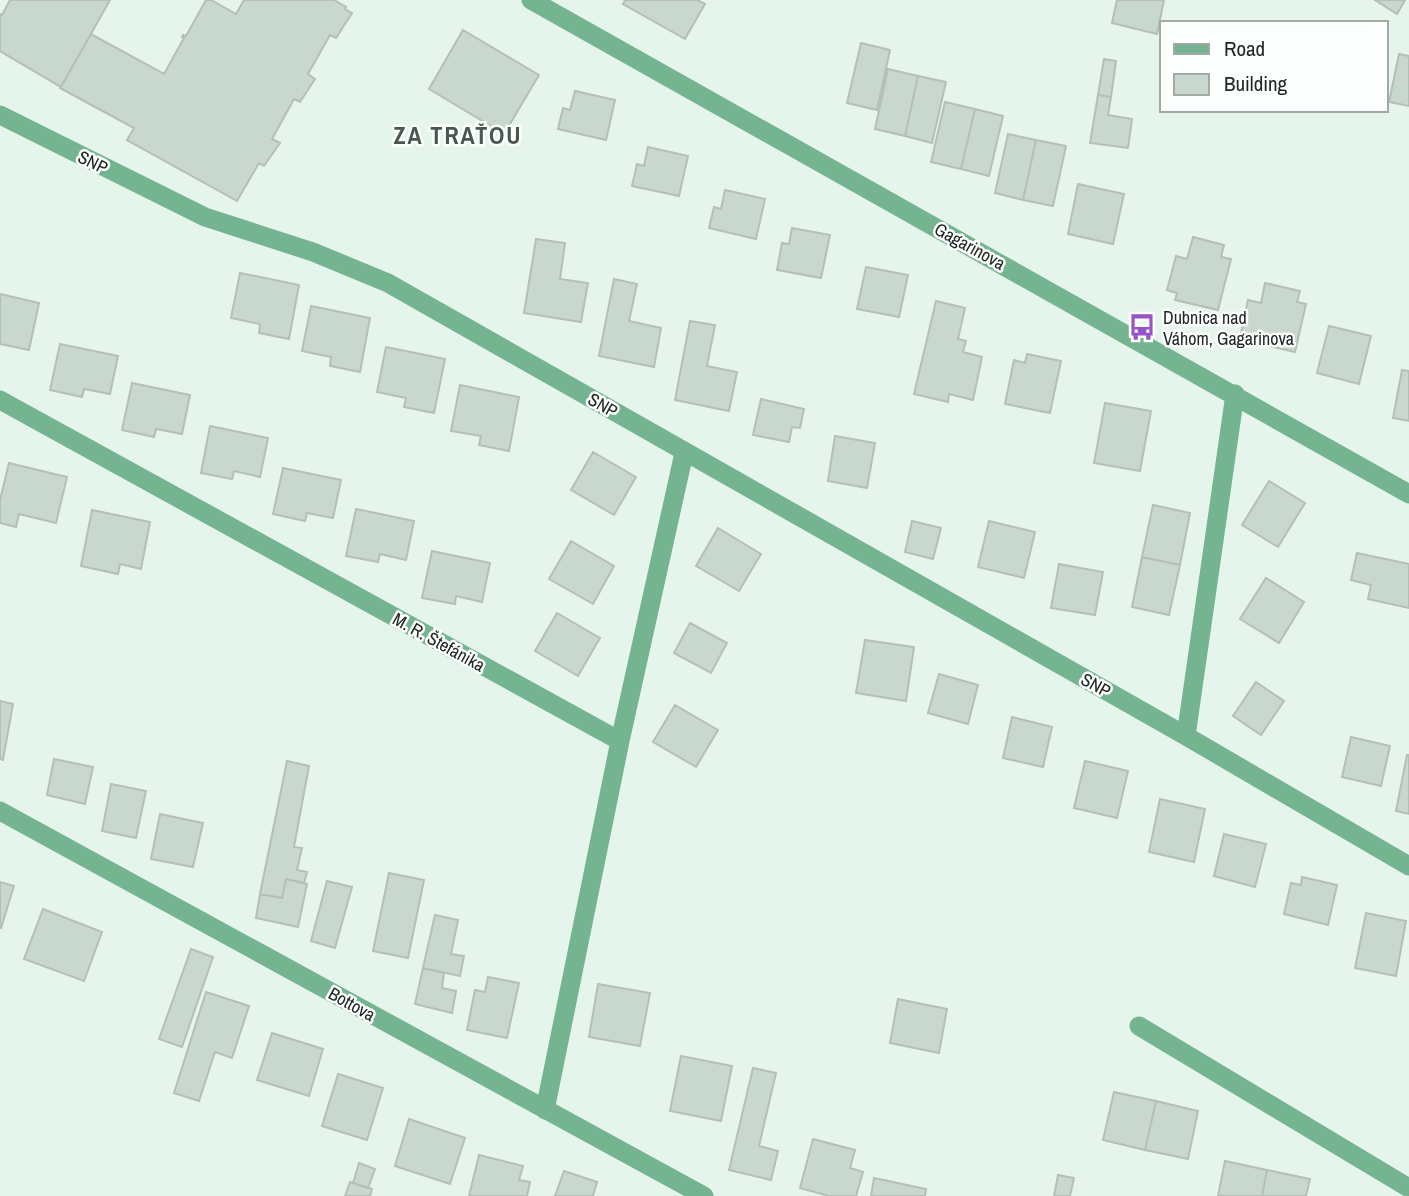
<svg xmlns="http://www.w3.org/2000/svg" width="1409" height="1196" font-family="'Archivo Narrow',sans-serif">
<rect width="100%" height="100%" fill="#e6f5ec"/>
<path fill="#c9d8cf" stroke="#b2c0b7" stroke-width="2" d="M10,0H110L61,87L0,51V14L2,15Z
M206,0H211L236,14L244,0H334L346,7L345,9L352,13L336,38L330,35L308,74L315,79L300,102L294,99L272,139L280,143L264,166L259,163L237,201L127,140L134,128L60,88L91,34L164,74L184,38L182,37L183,35L186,36Z
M625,0H697L705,4L685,39L623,4Z
M1117,0H1164L1157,34L1112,23Z
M1375,0H1405L1397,14Z
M463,30L539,75L504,134L429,89Z
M861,43L890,50L877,110L847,103Z
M1399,54L1409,56V106L1389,102Z
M1104,59L1116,61L1111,97L1098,95Z
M888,69L918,76L905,136L875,129Z
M918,76L946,82L932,143L905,136Z
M575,91L615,100L606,140L558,129L563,108L570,110Z
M1098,95L1111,97L1108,115L1132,119L1128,148L1090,143Z
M945,102L975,109L961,169L931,162Z
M975,109L1003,116L989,176L961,169Z
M1008,134L1036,140L1023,200L995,193Z
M1036,140L1066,146L1053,206L1023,200Z
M648,147L688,156L679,196L632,186L637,164L644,166Z
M1078,184L1124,194L1113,244L1068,234Z
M725,190L765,199L756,239L709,228L714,207L721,209Z
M792,228L830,235L821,278L777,270L782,243L789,244Z
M1193,237L1224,245L1221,257L1231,259L1218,310L1175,300L1177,293L1167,290L1176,256L1187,259Z
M536,239L565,243L560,279L588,283L581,322L524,313Z
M866,267L908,275L899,317L857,309Z
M240,273L299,285L289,339L259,333L260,324L231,318Z
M614,279L637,284L629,321L661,328L654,367L599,356Z
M1265,283L1300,291L1297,302L1306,304L1295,352L1252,342L1253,336L1241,333L1248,300L1261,303Z
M0,294L39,303L29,350L0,344Z
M936,301L965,308L958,339L966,341L963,352L982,357L973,400L949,394L948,402L914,394Z
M311,306L370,318L360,372L330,366L331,357L302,351Z
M690,321L715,325L707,366L737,372L729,411L675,400Z
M1329,326L1371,336L1359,384L1317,373Z
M60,344L118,356L110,394L84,389L82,397L50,390Z
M386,347L445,359L434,413L404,407L406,398L377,392Z
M1027,354L1061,361L1050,413L1005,404L1014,360L1025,363Z
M1402,370L1409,371V421L1393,418Z
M132,383L190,395L182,434L156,429L154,437L122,430Z
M460,385L519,397L509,451L479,445L481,436L451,431Z
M761,399L804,409L800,428L792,427L789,442L753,435Z
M1105,403L1151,411L1140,471L1094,463Z
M210,426L268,438L260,477L234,471L232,479L201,473Z
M835,436L875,443L867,488L828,481Z
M593,452L636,477L614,515L571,490Z
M9,463L67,477L56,523L19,514L16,527L0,523V500Z
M283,468L341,480L333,518L307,513L305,521L273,514Z
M1269,481L1305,503L1278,547L1242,525Z
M1153,505L1190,513L1180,565L1142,557Z
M356,509L414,521L406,560L380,554L378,562L346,556Z
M92,510L150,522L141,569L120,564L118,574L81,566Z
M912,521L941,528L933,559L905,552Z
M989,521L1035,532L1024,578L978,567Z
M718,528L761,554L739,591L696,566Z
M571,541L614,566L593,604L549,579Z
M432,551L490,563L482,602L456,596L455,604L422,598Z
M1357,553L1409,564V608L1368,599L1371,585L1351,580Z
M1142,557L1180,565L1169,615L1132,607Z
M1059,564L1103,572L1095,615L1051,608Z
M1266,578L1304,602L1279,643L1240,619Z
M557,613L600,638L578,676L535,651Z
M690,623L727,643L711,673L674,653Z
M865,640L914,647L906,701L856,693Z
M939,674L978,685L968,724L928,713Z
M1256,682L1284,701L1261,735L1233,716Z
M0,701L13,704L3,760L0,759Z
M675,705L718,730L696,767L653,742Z
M1012,717L1052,727L1043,767L1003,758Z
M1351,737L1390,746L1381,786L1342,777Z
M1407,755H1409V814L1396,811Z
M54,759L93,767L85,804L47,795Z
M287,761L309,766L294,847L302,848L297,870L307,872L304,883L286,879L282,898L260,894Z
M1085,761L1128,771L1117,818L1074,808Z
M111,784L146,791L136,838L102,831Z
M1160,799L1205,809L1194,862L1149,852Z
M160,814L203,823L193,867L151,859Z
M1224,834L1266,844L1255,887L1214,876Z
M389,873L424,880L408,958L373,951Z
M1302,877L1337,885L1328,925L1284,914L1291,883L1301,885Z
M286,879L307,884L298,927L256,918L260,894L282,898Z
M327,881L352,887L335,948L311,941Z
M0,882L14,886L1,928H0Z
M43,909L102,932L84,981L24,959Z
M1366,913L1406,921L1396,976L1355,968Z
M435,915L458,920L451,954L464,956L460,976L423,968Z
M191,949L213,957L182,1047L159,1039Z
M423,968L444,973L442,988L456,991L452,1013L415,1004Z
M488,977L519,983L507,1038L467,1030L475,990L485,992Z
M598,984L650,993L640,1046L589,1037Z
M206,992L249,1006L232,1058L215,1052L199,1101L174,1093Z
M898,999L947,1009L939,1053L890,1043Z
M272,1033L323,1049L309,1096L257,1080Z
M681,1056L732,1066L721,1121L670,1111Z
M753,1068L776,1073L759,1146L778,1151L771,1180L729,1170Z
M338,1074L383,1088L367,1140L322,1126Z
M1114,1092L1156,1101L1145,1150L1103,1140Z
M1156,1101L1198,1111L1188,1159L1145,1150Z
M409,1119L465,1138L450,1184L395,1166Z
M813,1139L855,1150L850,1168L863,1172L856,1196H829L800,1188Z
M479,1155L523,1166L519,1180L530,1182L527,1196H469Z
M1225,1161L1267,1170L1262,1196H1218Z
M359,1163L375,1169L368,1188L353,1183Z
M1267,1170L1310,1179L1306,1196H1262Z
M564,1171L597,1182L593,1196H555Z
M1058,1175L1074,1178L1070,1196H1054Z
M874,1178L926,1189L925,1196H871Z
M350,1182L372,1189L370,1196H345Z"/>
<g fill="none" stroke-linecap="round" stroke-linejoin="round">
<path stroke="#75b491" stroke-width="19" d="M531,0L1409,494
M0,115L205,217L313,252L388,283L1186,736L1409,866
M0,400L620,741L684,453
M1186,736L1235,394
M0,811L704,1196
M1139,1026L1409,1188
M545,1110L620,741"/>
</g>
<defs>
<symbol id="bus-bare" viewBox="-9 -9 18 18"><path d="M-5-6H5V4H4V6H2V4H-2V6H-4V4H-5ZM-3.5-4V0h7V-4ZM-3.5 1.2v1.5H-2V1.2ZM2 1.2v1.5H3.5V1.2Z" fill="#9753c7" stroke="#fcfffd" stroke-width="2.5" paint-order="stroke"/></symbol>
</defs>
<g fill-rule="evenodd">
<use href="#bus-bare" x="1123" y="308" width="38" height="38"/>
</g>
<g text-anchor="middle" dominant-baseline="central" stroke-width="5" stroke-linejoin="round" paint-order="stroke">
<g font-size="18" fill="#212723" stroke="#fcfffd">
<text transform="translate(93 162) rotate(26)">SNP</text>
<text transform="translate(970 246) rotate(29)">Gagarinova</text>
<text transform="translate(603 405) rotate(30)">SNP</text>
<text transform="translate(439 642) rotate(29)">M. R. Štefánika</text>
<text transform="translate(1096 685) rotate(29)">SNP</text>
<text transform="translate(352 1004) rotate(29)">Bottova</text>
</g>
<g font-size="18" fill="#212723" stroke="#fcfffd" text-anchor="start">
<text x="1163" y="317">Dubnica nad<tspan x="1163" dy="21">Váhom, Gagarinova</tspan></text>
</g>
<g font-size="24" font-weight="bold" letter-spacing="2" fill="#4a564f" stroke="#fcfffd">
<text x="458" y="135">ZA TRAŤOU</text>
</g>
</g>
<rect x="1160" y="21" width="228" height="91" fill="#fcfffd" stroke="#a4a9a6" stroke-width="2"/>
<rect x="1174" y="44" width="35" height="10" fill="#75b491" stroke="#a4a9a6" stroke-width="2"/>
<text x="1224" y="56" font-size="21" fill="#212723">Road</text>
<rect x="1174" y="74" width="35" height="21" fill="#c9d8cf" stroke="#a4a9a6" stroke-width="2"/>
<text x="1224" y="91" font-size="21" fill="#212723">Building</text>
</svg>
